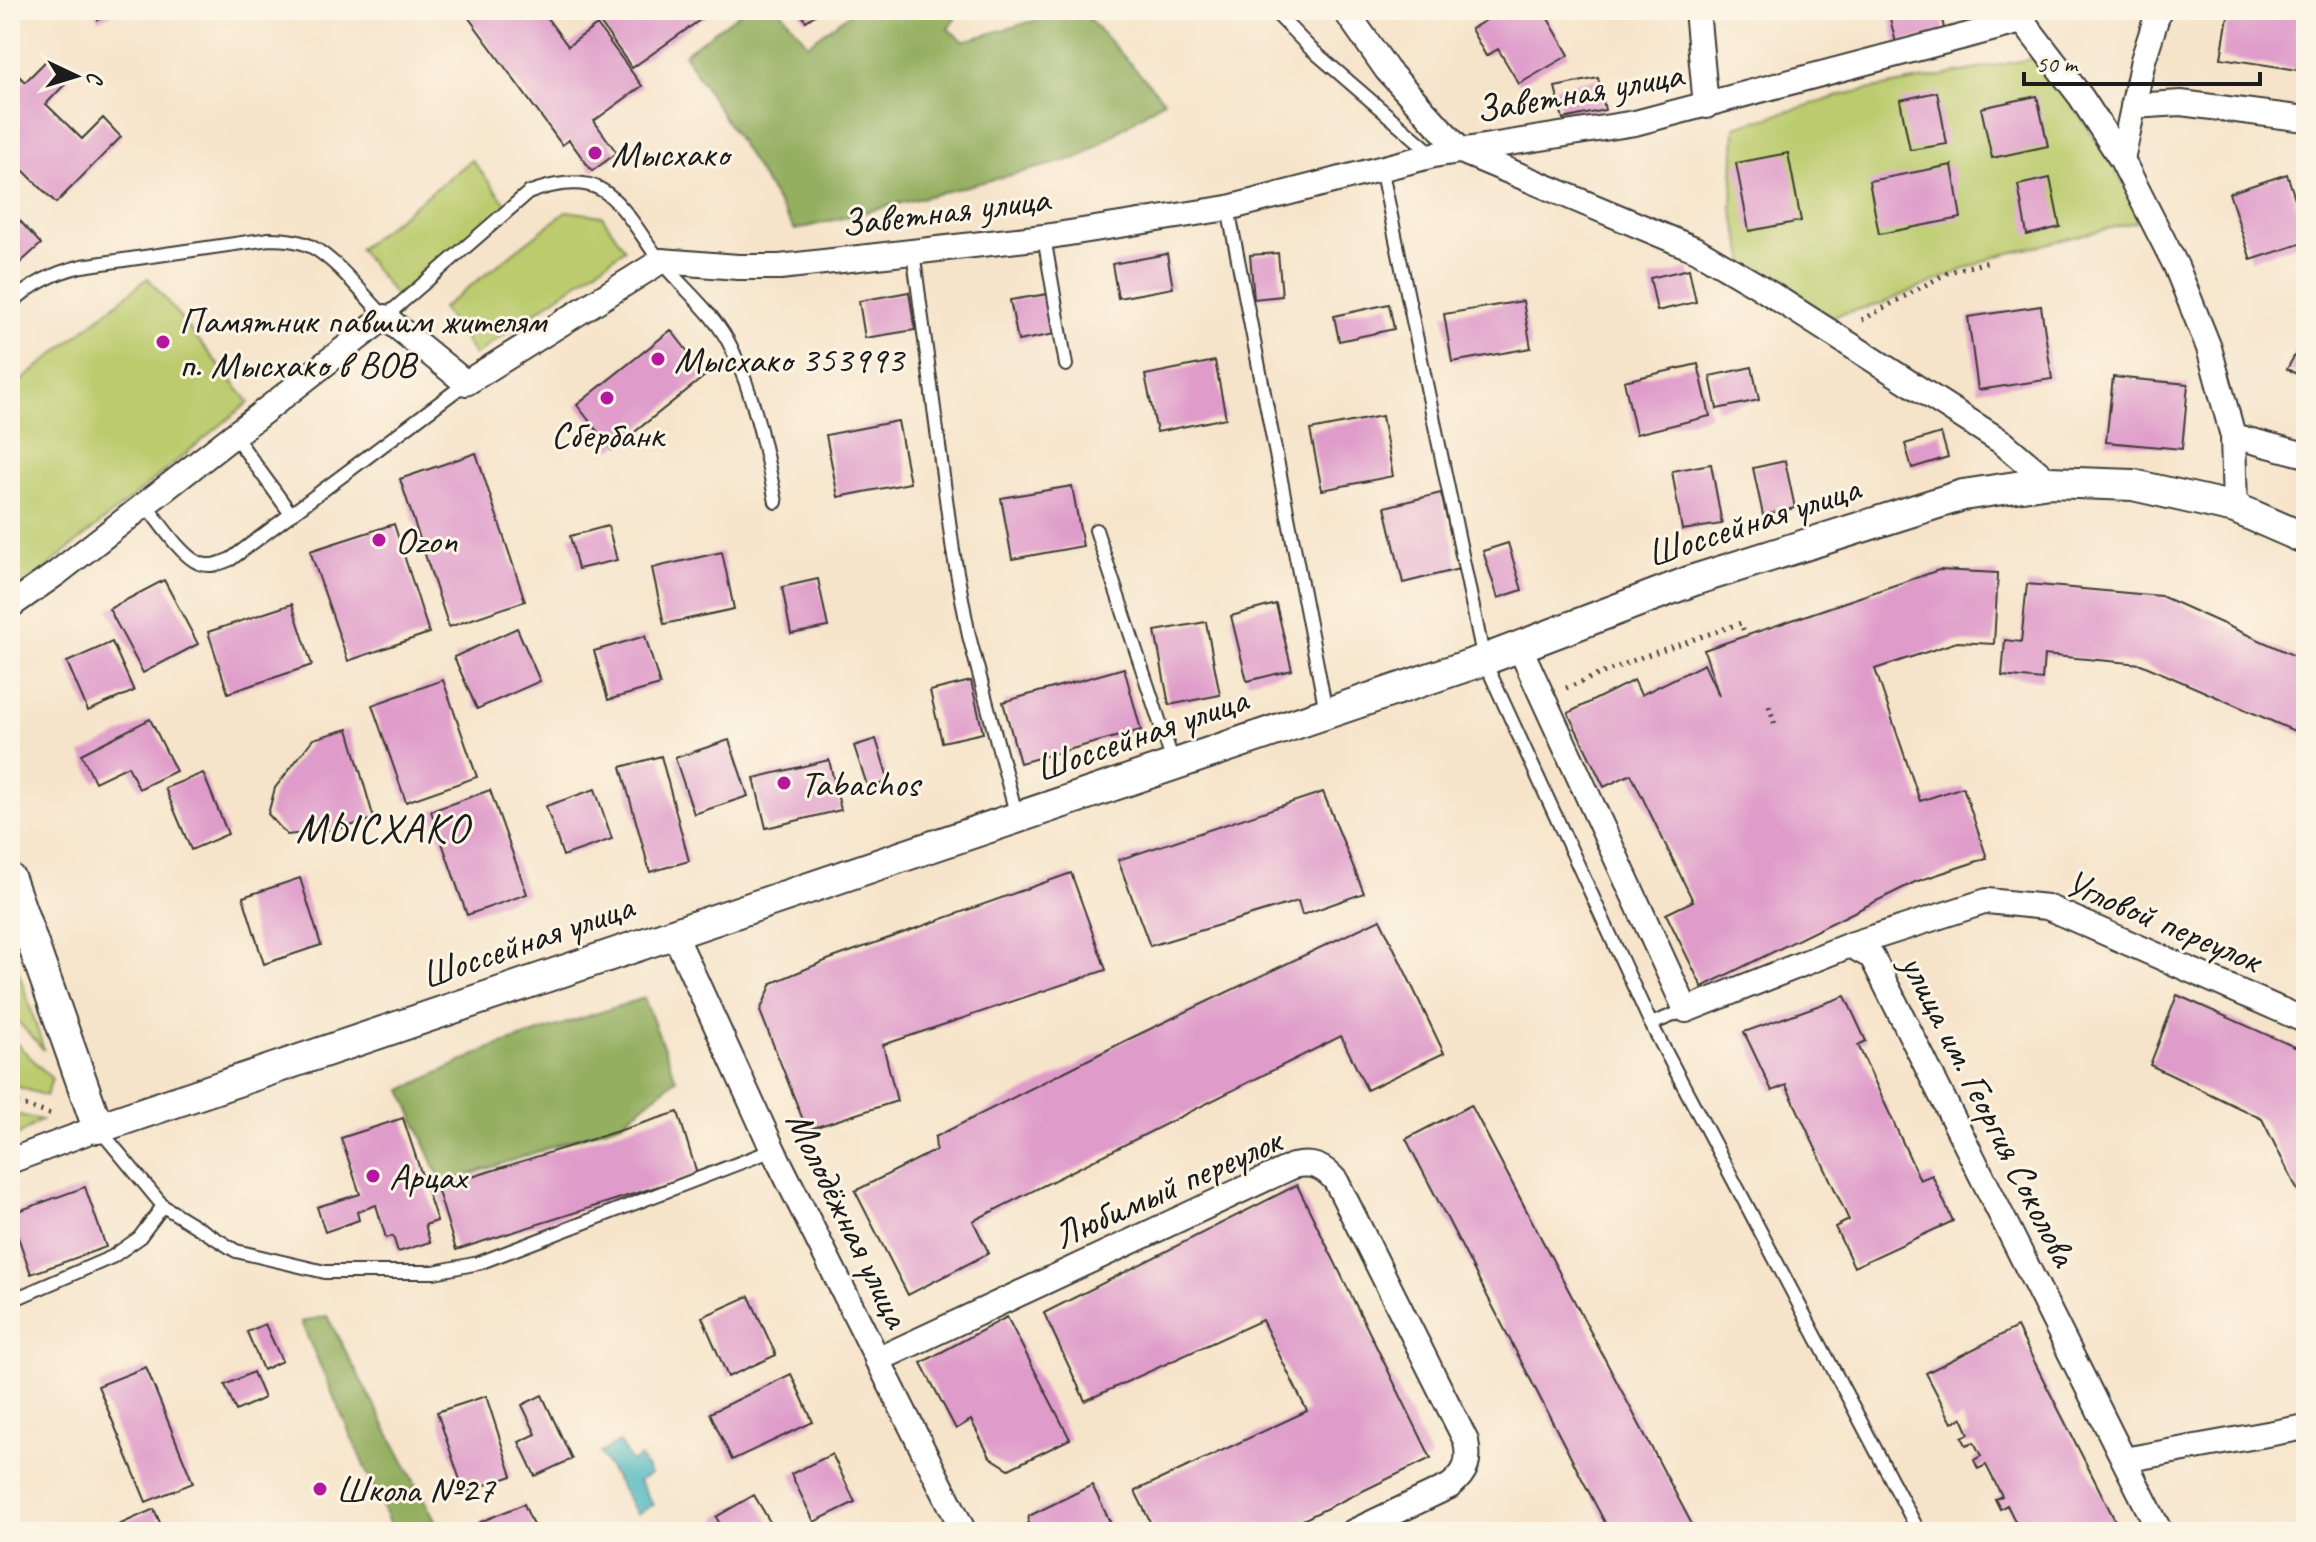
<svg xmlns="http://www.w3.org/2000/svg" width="2316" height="1542" font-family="Caveat,sans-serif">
<rect width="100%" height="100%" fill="#fcf5e5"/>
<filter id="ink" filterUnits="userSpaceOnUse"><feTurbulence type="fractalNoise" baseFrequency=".0125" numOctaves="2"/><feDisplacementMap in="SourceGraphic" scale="16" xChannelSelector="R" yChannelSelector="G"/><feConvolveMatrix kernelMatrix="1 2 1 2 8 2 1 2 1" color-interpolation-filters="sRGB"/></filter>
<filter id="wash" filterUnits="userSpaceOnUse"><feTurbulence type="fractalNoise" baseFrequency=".006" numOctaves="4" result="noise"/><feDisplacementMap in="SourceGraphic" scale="32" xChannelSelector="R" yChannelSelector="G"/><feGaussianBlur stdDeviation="1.8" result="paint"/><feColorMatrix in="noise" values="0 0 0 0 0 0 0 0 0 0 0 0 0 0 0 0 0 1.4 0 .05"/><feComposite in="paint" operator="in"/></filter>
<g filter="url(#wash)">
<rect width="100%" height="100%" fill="#f6e4ca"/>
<path fill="#bbcb6d" stroke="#6c7444" stroke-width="2" d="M2041,57L2147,219L1994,257L1883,303L1830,317L1746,265L1732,209L1735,127L1846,94Z
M472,160L511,210L398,299L359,249Z
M567,211L602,216L625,249L475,355L442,308Z
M148,278L249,402L10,597V390Z
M10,945L44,1050L10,1013Z
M10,1037L52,1079L46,1096L10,1084Z
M10,1113L41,1120L10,1141Z"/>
<path fill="#94af60" stroke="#58663e" stroke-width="2" d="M744,10H780L808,44L855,10H961L948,29L964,41L1071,10H1081L1164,100L1081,157L795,230L684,54Z
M644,998L676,1079L622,1123L442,1184L402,1090L493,1047Z
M327,1316L441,1532H393L301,1322Z"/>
<path fill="#46b5bf" stroke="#31686e" stroke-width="2" d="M619,1442L631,1462L640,1457L650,1474L639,1481L653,1505L637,1514L600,1453Z"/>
<g id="blocks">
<path fill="#df9cca" d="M94,10H121L98,20Z
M463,10H541L568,46L597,25L642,86L594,121L617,153L592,171L569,140L562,145Z
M591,10H714L632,68Z
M798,10H822L806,21Z
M1504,10H1543L1569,55L1519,84L1498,49L1486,56L1471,29Z
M1888,10H1940L1945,33L1896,43Z
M2229,10H2261L2306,17L2298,70L2221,58Z
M48,59L69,80L46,104L82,139L103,118L121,137L56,203L10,157V67L25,82Z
M1598,78L1605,110L1563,119L1555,87Z
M1937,92L1947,144L1910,150L1900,100Z
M2037,96L2048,146L1992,158L1981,108Z
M1788,153L1801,221L1749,231L1736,163Z
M1952,165L1961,218L1879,234L1869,181Z
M2287,174L2306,232V242L2251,260L2229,193Z
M2050,178L2060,227L2027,235L2018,185Z
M10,210L41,244L10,272Z
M1278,253L1282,296L1254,299L1250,255Z
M1167,254L1173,288L1118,298L1112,264Z
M1689,269L1696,302L1657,311L1650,278Z
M909,292L915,330L865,338L859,301Z
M1048,294L1055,334L1018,341L1010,300Z
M1523,301L1531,348L1452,362L1444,314Z
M1389,304L1394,329L1339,341L1334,316Z
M2041,306L2052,379L1978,390L1968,317Z
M671,330L706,375L612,450L577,405Z
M2306,335V379L2287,369Z
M1215,361L1226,418L1157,432L1145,375Z
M1698,364L1710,416L1636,434L1624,381Z
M1752,367L1759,400L1717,409L1710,376Z
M2113,377L2188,384L2182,449L2106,442Z
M1382,416L1393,476L1322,490L1310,430Z
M898,421L910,483L838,497L826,435Z
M1941,433L1948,457L1912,468L1905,444Z
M476,453L525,601L449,627L400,479Z
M1785,461L1795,508L1763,515L1753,468Z
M1711,464L1722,524L1682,530L1672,471Z
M1072,486L1083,546L1012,559L1001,498Z
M1441,493L1459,569L1403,583L1385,507Z
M394,524L429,633L348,661L310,551Z
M608,526L617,560L578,569L570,536Z
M1508,543L1522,590L1498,598L1483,551Z
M722,552L734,609L664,624L652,568Z
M1939,570L1998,573L1994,644L1957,642L1875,669L1920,801L1963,787L1987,858L1915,882L1702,987L1666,914L1693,901L1631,774L1604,787L1568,713L1634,680L1641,695L1704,664L1719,696L1704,650Z
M818,579L828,627L791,634L782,587Z
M164,580L198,644L143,673L109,609Z
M2027,584L2161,596L2306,661V736L2141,664L2044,655L2042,680L2002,676L2005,640L2021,642Z
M292,604L312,665L228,693L208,632Z
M1276,604L1292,670L1247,681L1231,616Z
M1206,622L1220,695L1169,705L1155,631Z
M517,628L540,681L477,709L454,657Z
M645,636L660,685L608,700L594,651Z
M112,642L134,691L88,711L67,662Z
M1124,668L1141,730L1020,763L1003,702Z
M443,680L477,777L406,802L372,705Z
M971,681L983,733L942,742L930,691Z
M150,719L176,771L139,789L128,766L95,782L81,754Z
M348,729L374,819L339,829L287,835L268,814L275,788L313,739Z
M876,739L889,781L868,788L854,746Z
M729,740L748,796L694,814L675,758Z
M661,756L689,861L650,872L621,767Z
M829,760L841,810L766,828L754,778Z
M203,773L228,834L191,850L165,788Z
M595,789L612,839L563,856L546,806Z
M490,790L527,894L467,915L431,811Z
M1323,792L1364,893L1302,915L1298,901L1150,946L1118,860Z
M1071,873L1106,970L883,1045L897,1101L807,1130L760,1011L772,983L830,959Z
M300,878L321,945L264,964L243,897Z
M1380,919L1444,1053L1367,1090L1341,1036L973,1221L989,1253L908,1295L855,1191L936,1150L935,1137L1127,1040Z
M2177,995L2306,1052V1207L2262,1119L2150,1065Z
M1845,996L1866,1041L1858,1045L1920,1180L1932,1175L1953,1221L1854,1267L1835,1227L1849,1220L1786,1085L1772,1091L1744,1032Z
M1471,1105L1648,1441L1696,1532H1610L1581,1477L1406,1139Z
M678,1112L697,1174L456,1250L437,1188Z
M403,1118L437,1221L425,1225L430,1242L398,1252L393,1236L386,1238L376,1205L357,1212L359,1220L325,1232L317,1207L360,1194L341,1138Z
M1297,1185L1431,1458L1278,1532H1155L1135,1491L1307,1411L1262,1320L1085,1401L1044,1313Z
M85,1187L106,1247L31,1274L10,1214Z
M749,1296L776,1355L728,1377L702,1317Z
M1007,1317L1070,1439L1009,1469L990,1457L971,1420L956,1429L921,1363Z
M265,1324L282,1361L263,1370L247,1332Z
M2017,1327L2045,1383L2121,1532H2022L2019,1528L2012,1532L2008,1525L2015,1521L2007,1505L2000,1509L1995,1499L2002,1496L1986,1465L1978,1469L1974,1460L1981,1456L1974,1442L1966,1445L1962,1437L1969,1434L1962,1418L1952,1423L1926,1373Z
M146,1367L193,1483L146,1502L98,1386Z
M253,1372L264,1398L236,1411L225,1385Z
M791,1374L813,1422L732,1460L710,1413Z
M542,1395L572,1459L535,1476L519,1442L536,1434L522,1405Z
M486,1396L512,1476L464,1492L437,1412Z
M832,1454L855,1502L814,1522L791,1474Z
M1092,1485L1115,1532H1027L1029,1516Z
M754,1495L776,1532H724L716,1517Z
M524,1504L536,1532H484L480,1522Z
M154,1509L164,1532H103Z"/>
</g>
</g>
<g filter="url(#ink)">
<use href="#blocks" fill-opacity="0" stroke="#3d3a36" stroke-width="2"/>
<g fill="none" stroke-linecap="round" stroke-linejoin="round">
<defs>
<path id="service" d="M1273,10L1310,48L1434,155
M1381,168L1484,660L1651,1024L1919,1532
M1228,208L1326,711
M1044,237L1066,365
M913,251L953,551L969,636L1017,817
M10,304C32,284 53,273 82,266L269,239C284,239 299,240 312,247C338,261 364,296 385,317L528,193C549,185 579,178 600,189C622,200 643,239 659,259C682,288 716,314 732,349C755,398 765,449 776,502
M234,435L291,514
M145,504C158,520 181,556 199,563C210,568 221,563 231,559L466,383
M1096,530L1174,765
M1651,1024L1686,1010
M100,1130L163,1206L236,1251L325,1272H434L479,1263L773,1150
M10,1301L112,1257L139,1238L163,1206"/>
<path id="minor" d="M1345,10L1387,70L1461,151L1697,250L1755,284L2002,442L2049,482
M1697,10L1706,106
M2014,10L2081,97L2122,160L2176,266L2209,348L2233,436L2235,508
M2133,106L2181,103L2306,119
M2122,160L2143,60L2159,10
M2233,436L2306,455
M10,606L57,573L385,317L466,383L661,261L738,267H780L1044,237L1228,208L1434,155L1635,123L2022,21
M1520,648L1686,1010L1850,945L1872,957L2160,1532
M674,933L773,1150L964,1532
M1850,945L1987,901L2047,907L2306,1021
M10,1161L98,1128
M877,1360L1293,1166C1313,1162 1323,1166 1336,1181L1466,1441C1470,1462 1467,1472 1450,1486L1353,1532
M2124,1460L2306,1427"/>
<path id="tertiary" d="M10,879L98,1128L1484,660L1694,580L1963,495L2049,482L2133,485L2235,508L2306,539"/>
</defs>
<use href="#service" stroke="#3d3a36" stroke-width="16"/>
<use href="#minor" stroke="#3d3a36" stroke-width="28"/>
<use href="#tertiary" stroke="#3d3a36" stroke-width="34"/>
<path stroke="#3d3a36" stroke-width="5" stroke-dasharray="2 6" stroke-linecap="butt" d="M1862,320L1949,272L1991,261
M1566,688L1642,657L1741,623L1745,635
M1769,706L1776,728
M10,1101L53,1115"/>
<use href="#service" stroke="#fff" stroke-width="12"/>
<use href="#minor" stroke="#fff" stroke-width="24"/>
<use href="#tertiary" stroke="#fff" stroke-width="30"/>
</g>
</g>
<g fill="#b5179e" stroke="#fcf5e5" stroke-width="3">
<circle cx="595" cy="153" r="8"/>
<circle cx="163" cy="342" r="8"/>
<circle cx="658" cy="359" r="8"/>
<circle cx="607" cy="398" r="8"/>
<circle cx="379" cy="540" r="8"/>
<circle cx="784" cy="783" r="8"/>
<circle cx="373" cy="1176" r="8"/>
<circle cx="320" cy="1489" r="8"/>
</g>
<g text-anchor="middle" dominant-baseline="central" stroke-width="6" stroke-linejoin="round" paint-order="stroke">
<g font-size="38" fill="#1c1c1c" stroke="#fcf5e5">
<text transform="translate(1579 92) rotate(-10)">Заветная улица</text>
<text transform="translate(945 211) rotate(-7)">Заветная улица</text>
<text transform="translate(1753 521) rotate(-18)">Шоссейная улица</text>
<text transform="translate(1141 734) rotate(-19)">Шоссейная улица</text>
<text transform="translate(2163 921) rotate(23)">Угловой переулок</text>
<text transform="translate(527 941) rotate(-19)">Шоссейная улица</text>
<text transform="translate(1989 1110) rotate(63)">улица им. Георгия Соколова</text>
<text transform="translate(1167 1188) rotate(-24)">Любимый переулок</text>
<text transform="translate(848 1219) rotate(64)">Молодёжная улица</text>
</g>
<g font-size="38" fill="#1c1c1c" stroke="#fcf5e5" text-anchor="start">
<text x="611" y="153">Мысхако</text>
<text x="179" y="320">Памятник павшим жителям<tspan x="179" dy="44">п. Мысхако в ВОВ</tspan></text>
<text x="674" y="359">Мысхако 353993</text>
<text x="607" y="434" text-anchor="middle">Сбербанк</text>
<text x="395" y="540">Ozon</text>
<text x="800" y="783">Tabachos</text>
<text x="389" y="1176">Арцах</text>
<text x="336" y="1489">Школа №27</text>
</g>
<g font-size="42" letter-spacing="2" fill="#1c1c1c" stroke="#fcf5e5">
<text x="383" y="828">МЫСХАКО</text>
</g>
</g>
<rect width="2316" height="1542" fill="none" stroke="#fcf5e5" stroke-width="40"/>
<g transform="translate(76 76) rotate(94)" stroke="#fcf5e5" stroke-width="6" paint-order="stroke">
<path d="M0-6L14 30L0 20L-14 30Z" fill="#1c1c1c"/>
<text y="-12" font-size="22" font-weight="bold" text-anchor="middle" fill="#1c1c1c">С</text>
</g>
<path d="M2024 72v12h236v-12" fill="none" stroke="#1c1c1c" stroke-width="4"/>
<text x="2036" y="72" font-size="24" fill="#1c1c1c" stroke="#fcf5e5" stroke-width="6" paint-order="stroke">50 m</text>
</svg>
